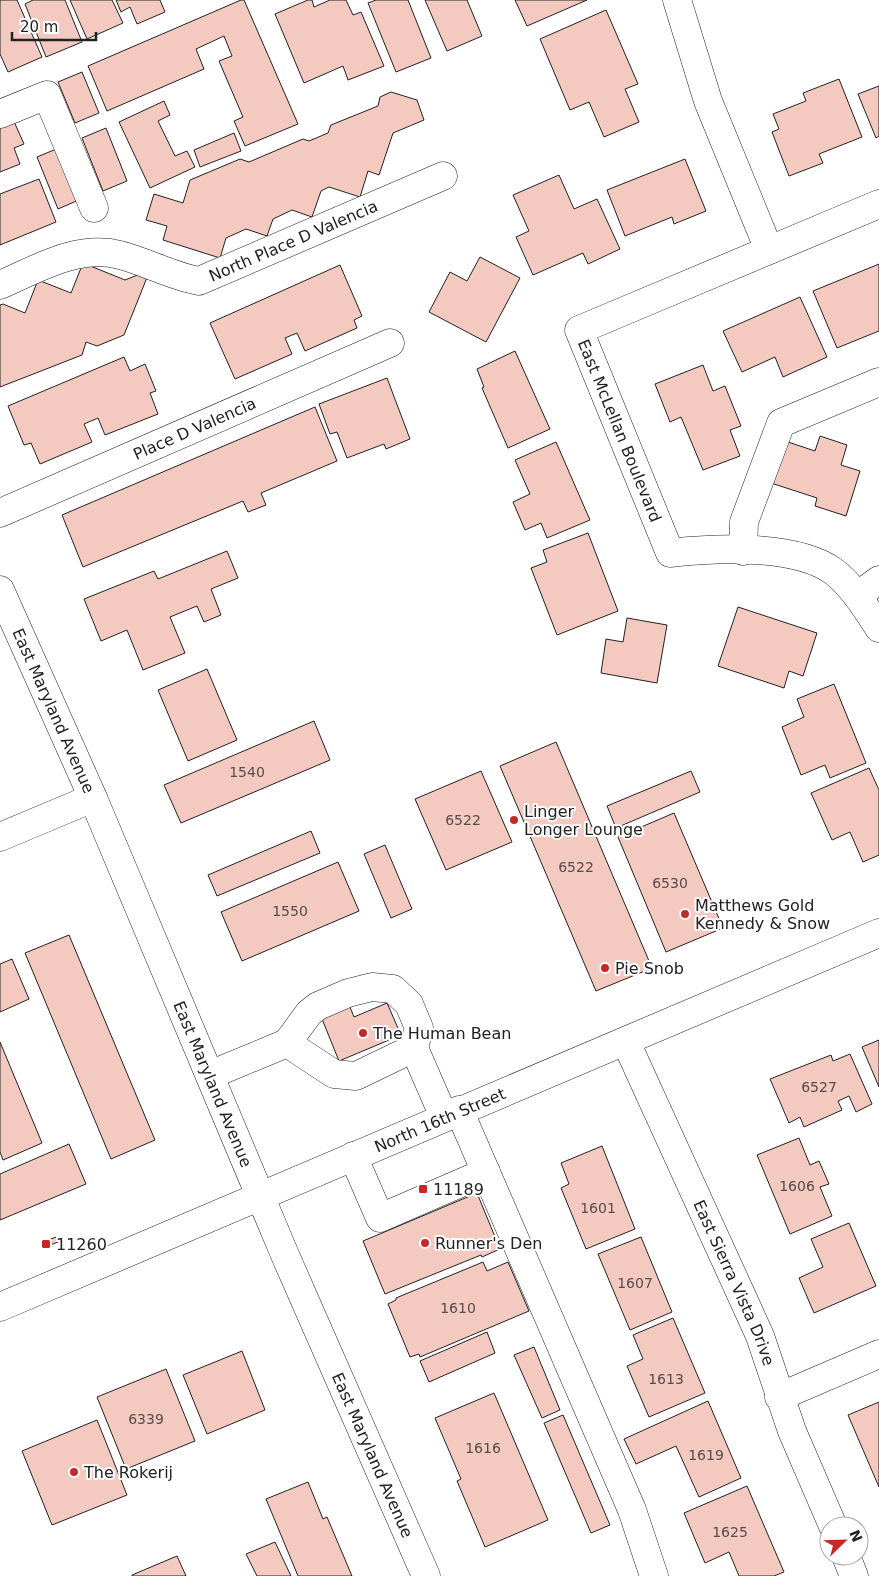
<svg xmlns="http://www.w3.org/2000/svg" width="879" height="1576" font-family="'DejaVu Sans',sans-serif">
<rect width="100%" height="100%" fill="#fff"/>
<path fill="#f3c9c0" stroke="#222" d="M0,0H17L42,57L8,72L0,54Z
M33,0H65L82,42L46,57L25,4Z
M70,0H112L123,23L87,39Z
M116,0H160L165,12L137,24L130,7L121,12Z
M241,0H244L298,124L245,146L234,121L243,117L219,61L232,56L224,36L196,49L204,69L107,111L88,66Z
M308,0H312L314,7L330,0H346L353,15L361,12L384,66L348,80L343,66L304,83L275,14Z
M376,0H408L431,58L396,72L368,3Z
M425,0H467L482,36L447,51Z
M515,0H587L527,26Z
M606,10L638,84L625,89L639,122L604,137L589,102L570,110L540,39Z
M82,72L99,113L75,123L58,82Z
M839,79L862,137L819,154L823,163L789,176L772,132L779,129L773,114L806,101L803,93Z
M879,86V136L876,138L858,94Z
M391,92L417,100L424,120L393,133L379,175L368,171L360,197L329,187L321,191L312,217L292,210L273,219L267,236L246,229L226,238L220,258L163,240L167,226L146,220L154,194L183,203L190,180L240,159L249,162L303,139L309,141L328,133L331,125L378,106L380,97Z
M164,101L170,115L158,121L175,156L187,151L195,167L150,188L119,122Z
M12,117L24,144L14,148L20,164L0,172V123Z
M106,128L127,181L103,191L82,138Z
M234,133L241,151L200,167L194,150Z
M61,147L81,199L58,209L37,157Z
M685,159L706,211L674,224L672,217L625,236L607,190Z
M559,175L574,209L597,199L620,249L588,264L583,253L533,275L516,237L529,231L513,195Z
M39,179L56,222L0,245V194Z
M480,257L520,278L486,342L429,312L450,272L467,281Z
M83,263L125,280L150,270L124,335L97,346L86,342L82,355L0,387V305L3,304L25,313L38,280L71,293Z
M879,264V331L837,348L813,291Z
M340,265L362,316L354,320L357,328L305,351L297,333L285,338L292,354L235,379L210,323Z
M800,297L827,357L783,377L775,357L742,372L723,331Z
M515,351L550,429L508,448L482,388L484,387L477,369Z
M124,357L130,371L145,364L156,391L150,393L158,414L105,435L98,418L84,424L92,442L40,464L31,443L24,445L8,406Z
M703,365L713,391L725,386L741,426L730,430L740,456L703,470L681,417L670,422L655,384Z
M387,378L410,439L386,449L384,444L347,458L337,432L330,434L319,404Z
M315,407L337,461L261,493L266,505L248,512L243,501L83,567L62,515Z
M820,436L847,445L841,465L860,471L846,516L815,506L817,498L771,483L785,441L815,451Z
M556,442L590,520L547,538L541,523L525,530L513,502L530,494L515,460Z
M588,533L618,611L557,635L531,568L547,562L543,550Z
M227,551L238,578L211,589L221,615L204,622L197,606L170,617L185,653L143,670L127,630L101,641L84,599L154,571L158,579Z
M738,607L817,633L803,676L789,671L784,688L718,666Z
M627,618L667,625L657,683L601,673L606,639L623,642Z
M207,669L237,740L188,761L158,690Z
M834,684L866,763L830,778L825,765L801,775L782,727L804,717L797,699Z
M314,721L330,760L181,823L164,785Z
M556,742L652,968L596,991L500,766Z
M869,768L879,790V855L863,862L850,832L832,840L811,793Z
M481,771L512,842L446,870L415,799Z
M691,771L700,792L616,828L607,806Z
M674,813L723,928L666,952L618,837Z
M311,831L320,853L217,896L208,875Z
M385,845L412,909L391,918L364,854Z
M338,862L359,911L242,961L221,912Z
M69,935L155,1140L111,1159L25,953Z
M12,959L29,999L0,1012V964Z
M348,1002L354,1017L387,1003L401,1035L339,1061L320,1014Z
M879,1040V1087L862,1047Z
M0,1042L42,1143L3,1160L0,1152Z
M850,1054L872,1104L856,1112L849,1096L838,1101L842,1110L804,1127L800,1117L789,1123L770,1079L831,1055L833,1061Z
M799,1138L810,1165L819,1161L829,1184L820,1187L832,1216L790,1234L757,1155Z
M69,1144L86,1184L0,1220V1174Z
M602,1146L635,1229L586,1249L561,1188L569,1184L561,1163Z
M477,1193L500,1249L482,1257L481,1255L385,1294L363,1241Z
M849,1223L876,1286L814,1313L799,1278L823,1267L811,1239Z
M56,1237L58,1242L45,1247L43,1242Z
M641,1237L672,1312L630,1330L598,1254Z
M483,1262L487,1271L508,1262L529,1311L420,1357L419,1354L410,1357L388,1304L396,1300V1298Z
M673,1318L705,1393L649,1417L627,1366L643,1359L633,1335Z
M487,1332L495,1353L429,1382L420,1361Z
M534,1347L560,1410L542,1418L514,1355Z
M242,1351L265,1410L207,1434L183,1375Z
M166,1369L195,1441L126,1469L97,1397Z
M494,1393L548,1520L485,1547L457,1481L461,1479L435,1418Z
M708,1401L741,1478L699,1497L676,1446L636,1464L624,1439Z
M879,1402V1487L848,1415Z
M563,1415L610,1525L591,1533L544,1423Z
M97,1420L127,1495L52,1525L22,1451Z
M308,1482L323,1519L327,1517L352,1576H298L266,1499Z
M747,1486L784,1572L774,1576H739L729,1552L705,1563L684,1513Z
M275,1542L291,1576H257L246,1554Z
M177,1556L186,1576H132V1575Z"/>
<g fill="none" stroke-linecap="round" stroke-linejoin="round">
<defs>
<g id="minor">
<path d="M677,0L708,101L769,250"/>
<path d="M0,114L47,95L94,208"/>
<path id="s1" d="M879,204L579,330L670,553C715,548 795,544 833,571C852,585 866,608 879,628"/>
<path id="s2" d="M0,285C37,269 78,244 120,255C147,262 171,276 199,281L443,176"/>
<path id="s3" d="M0,513L390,343"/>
<path d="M743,551L744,522L781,423L879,382"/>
<path id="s4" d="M0,590L93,798L285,1255L426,1576"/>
<path d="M857,596L879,580"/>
<path d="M0,837L93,798"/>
<path id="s5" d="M626,1042L760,1336L792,1431L833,1526"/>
<path d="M414,1048L444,1117"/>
<path d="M210,1075L287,1043L309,1013L318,1006L348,993L372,987L393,989L409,1004L419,1028L414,1048L356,1076L334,1074L287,1043"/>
<path d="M459,1110L632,1510L654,1576"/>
<path d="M353,1156L380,1218L486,1172"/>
<path d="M779,1397L879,1354"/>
<path d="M846,1556L854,1576"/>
</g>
<g id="major">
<path id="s6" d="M0,1307L879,933"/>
</g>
</defs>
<use href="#minor" stroke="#222" stroke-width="29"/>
<use href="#major" stroke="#222" stroke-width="29"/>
<use href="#minor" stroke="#fff" stroke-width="28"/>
<use href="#major" stroke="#fff" stroke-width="28"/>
</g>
<g fill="#c62828" stroke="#fff" stroke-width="2">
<circle cx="514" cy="820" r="5"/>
<circle cx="685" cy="914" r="5"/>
<circle cx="605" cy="968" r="5"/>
<circle cx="363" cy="1033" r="5"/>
<rect x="418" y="1184" width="10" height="10" rx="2.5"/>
<circle cx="425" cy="1243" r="5"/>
<rect x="41" y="1239" width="10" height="10" rx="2.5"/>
<circle cx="74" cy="1472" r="5"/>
</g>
<g text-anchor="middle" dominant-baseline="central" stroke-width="4" stroke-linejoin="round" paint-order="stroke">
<g font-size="14" fill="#564c4a">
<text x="247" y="772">1540</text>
<text x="463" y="820">6522</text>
<text x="576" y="867">6522</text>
<text x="670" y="883">6530</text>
<text x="290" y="911">1550</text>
<text x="819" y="1087">6527</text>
<text x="797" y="1186">1606</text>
<text x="598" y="1208">1601</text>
<text x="635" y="1283">1607</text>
<text x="458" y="1308">1610</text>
<text x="666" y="1379">1613</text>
<text x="146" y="1419">6339</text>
<text x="483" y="1448">1616</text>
<text x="706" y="1455">1619</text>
<text x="730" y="1532">1625</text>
</g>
<g font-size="16" fill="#222" stroke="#fff">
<text stroke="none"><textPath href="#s2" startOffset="312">North Place D Valencia</textPath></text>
<text stroke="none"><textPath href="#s3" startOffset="212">Place D Valencia</textPath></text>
<text stroke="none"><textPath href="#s1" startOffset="434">East McLellan Boulevard</textPath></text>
<text stroke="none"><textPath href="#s4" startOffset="132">East Maryland Avenue</textPath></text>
<text stroke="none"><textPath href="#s4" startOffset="538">East Maryland Avenue</textPath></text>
<text stroke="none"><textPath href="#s6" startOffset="478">North 16th Street</textPath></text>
<text stroke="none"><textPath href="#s5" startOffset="264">East Sierra Vista Drive</textPath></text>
<text stroke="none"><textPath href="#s4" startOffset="942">East Maryland Avenue</textPath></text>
</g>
<g font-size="16" fill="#222" stroke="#fff" text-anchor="start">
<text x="524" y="811">Linger<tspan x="524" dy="18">Longer Lounge</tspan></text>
<text x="695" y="905">Matthews Gold<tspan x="695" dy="18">Kennedy &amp; Snow</tspan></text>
<text x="615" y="968">Pie Snob</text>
<text x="373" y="1033">The Human Bean</text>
<text x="433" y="1189">11189</text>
<text x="435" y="1243">Runner's Den</text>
<text x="56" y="1244">11260</text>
<text x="84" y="1472">The Rokerij</text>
</g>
</g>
<g transform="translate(844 1541) rotate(67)"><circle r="24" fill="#ffffff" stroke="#a7a7a7"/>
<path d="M0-4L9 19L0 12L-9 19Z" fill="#c62828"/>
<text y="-8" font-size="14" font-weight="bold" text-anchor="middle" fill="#222222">N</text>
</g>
<path d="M12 32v8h84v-8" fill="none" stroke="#222222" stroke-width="2.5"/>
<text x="20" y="32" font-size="15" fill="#222222" stroke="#ffffff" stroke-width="4" paint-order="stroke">20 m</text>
</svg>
